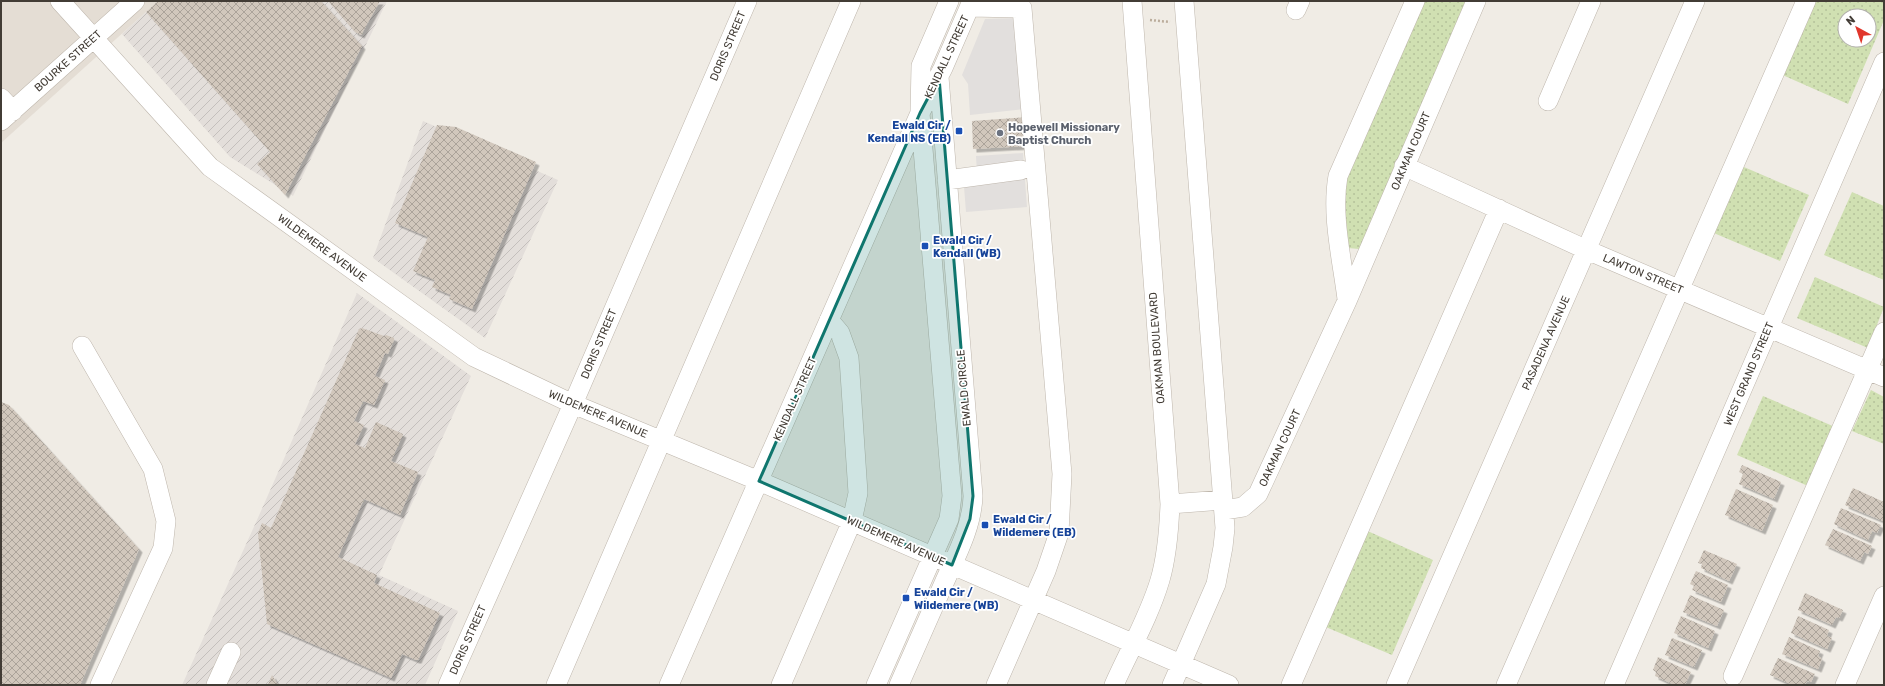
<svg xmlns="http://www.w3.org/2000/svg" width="1885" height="686" font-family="Rubik,sans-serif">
<defs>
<pattern id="industrial-furrows" width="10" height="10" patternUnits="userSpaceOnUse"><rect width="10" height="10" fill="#e3deda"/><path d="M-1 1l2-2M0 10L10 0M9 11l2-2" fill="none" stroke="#c4bfbc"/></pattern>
<pattern id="grass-dots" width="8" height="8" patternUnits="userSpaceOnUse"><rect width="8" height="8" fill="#d0e0b2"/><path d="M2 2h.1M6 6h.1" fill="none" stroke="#b4c19a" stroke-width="1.8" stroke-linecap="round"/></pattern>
<pattern id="building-cross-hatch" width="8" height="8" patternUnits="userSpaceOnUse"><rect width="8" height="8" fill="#d1c7bc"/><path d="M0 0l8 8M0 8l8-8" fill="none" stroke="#aba39a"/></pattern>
<filter id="shadow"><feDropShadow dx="3.5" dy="3.5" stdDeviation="0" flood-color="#0004"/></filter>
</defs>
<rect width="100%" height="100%" fill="#f0ece5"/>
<path fill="#e4ddd4" d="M1,1H158L1,143Z"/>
<path fill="url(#industrial-furrows)" d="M158,1H387L293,196L230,157L122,34Z
M423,121L558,180L485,338L373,258Z
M357,293L471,376L379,575L458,611L425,685H182L257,520Z"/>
<path fill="url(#grass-dots)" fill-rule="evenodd" d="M1422,1H1468L1359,249L1348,248L1344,198L1348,171Z
M1811,1H1884V20L1848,104L1778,73ZM1845,16H1869V40H1845Z
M1737,164L1809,195L1780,261L1709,231Z
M1852,192L1884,206V280L1824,255Z
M1815,277L1884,307L1868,348L1797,318Z
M1871,390L1884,397V444L1852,431Z
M1763,396L1835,427L1808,486L1737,455Z
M1363,529L1433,560L1392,655L1321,625Z"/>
<path fill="#e2dfdd" d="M1016,18L1024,109L970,115L968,84L962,75L985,19Z
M1023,153L1027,207L966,212L963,174L977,173L976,156Z"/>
<path fill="url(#building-cross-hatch)" filter="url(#shadow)" d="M158,1H321L362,46L285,195L257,164L270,152L146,12Z
M328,1H380L361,35L355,32Z
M1027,117L1029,146L973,149L972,121Z
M437,125L456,127L536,162L472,309L449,299L451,295L432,287L435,280L413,271L428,237L395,223Z
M362,328L384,336L386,335L394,338V340L388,354L385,353L375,376L385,380L374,405L363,401L354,421L364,425L355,444L365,448L376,422L403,434L391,461L418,472L400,515L364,499L338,557L377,575L374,583L440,613L418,660H416L402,654L391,678L267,624L258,533L262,523L271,528L359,329Z
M1,402L9,405L139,549L80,685H1Z
M1742,465L1781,482L1774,499L1739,484L1743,474L1739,472Z
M1853,488L1884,502L1883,521L1845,505Z
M1736,489L1773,505L1762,531L1725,515Z
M1841,508L1881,525L1877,533L1872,531L1868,540L1834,524Z
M1833,529L1872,546L1868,554L1864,552L1860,561L1825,545Z
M1704,550L1737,564L1729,581L1701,568L1702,564L1698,563Z
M1696,571L1728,585L1721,602L1692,590L1694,586L1690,584Z
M1805,593L1843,610L1839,618L1836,617L1832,625L1798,610Z
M1690,595L1724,610L1717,626L1683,612Z
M1681,616L1715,631L1708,648L1674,633Z
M1798,616L1829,630L1827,636L1832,638L1827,649L1791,633Z
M1789,637L1820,651L1818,656L1822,659L1818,669L1782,654Z
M1672,638L1702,650L1694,667L1665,655Z
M1658,657L1691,672L1685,685H1675L1655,676L1656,672L1653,670Z
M1778,658L1815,674L1811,682L1807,681L1805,685H1793L1770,675Z
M272,675L278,685H268Z"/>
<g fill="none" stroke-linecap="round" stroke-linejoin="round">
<defs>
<path id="minor" d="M60,1L210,167L474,357L573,404L759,481L1229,685
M970,7L1022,8L1062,474L1059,533L1046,571L996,685
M1296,10L1300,1
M1,98L13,111
M1548,101L1591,1
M1,121L135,1
M1404,166L1587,250L1884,377
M947,180L1021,170
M1347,299C1342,259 1331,215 1338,176L1415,1
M82,346L153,469L166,521L163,548L100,685
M1170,504L1223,500
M1224,510L1243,507L1258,494L1347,301L1476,1
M1733,676L1884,332
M216,685L231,652
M448,685L573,404L747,1
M556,685L851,1
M669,685L920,113L943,68L972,1
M781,685L852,521L858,493L849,358L840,333L829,320
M876,685L949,519L952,496L920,113L921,66L949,1
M899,685C914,651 929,617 944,583C956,556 972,527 973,496L939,77
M1114,685C1129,651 1149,617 1160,580C1167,556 1169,530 1170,504L1132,1
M1172,685L1216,584L1223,547L1225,528L1184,1
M1291,685L1499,209
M1396,685L1695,1
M1506,685L1806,1
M1614,685L1884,62
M1845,685L1884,596"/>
</defs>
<use href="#minor" stroke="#beb6ac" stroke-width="20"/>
<path stroke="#bbad9c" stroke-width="2.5" stroke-dasharray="2 2" stroke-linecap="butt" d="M1150,20L1170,22"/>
<use href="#minor" stroke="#fff" stroke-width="19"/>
</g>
<path fill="#0f766e" fill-opacity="0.2" stroke="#0f766e" stroke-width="3" stroke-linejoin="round" d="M939,77L973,496L970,519L952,565L759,481L920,113Z"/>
<g fill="#1a4fb4" stroke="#fff" stroke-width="1.5">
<rect x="955" y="127" width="8" height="8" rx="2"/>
<rect x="921" y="242" width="8" height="8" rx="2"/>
<rect x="981" y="521" width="8" height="8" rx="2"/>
<rect x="902" y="594" width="8" height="8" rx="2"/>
</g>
<circle fill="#6b7280" stroke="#fff" stroke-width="1.5" cx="1000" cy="133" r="4"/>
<g text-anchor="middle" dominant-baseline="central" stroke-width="3.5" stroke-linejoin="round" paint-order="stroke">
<g font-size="11" fill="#423c35" stroke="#fff">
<text transform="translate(728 46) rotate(-67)">DORIS STREET</text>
<text transform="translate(947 57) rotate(-65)">KENDALL STREET</text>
<text transform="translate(68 61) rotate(-42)">BOURKE STREET</text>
<text transform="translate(1411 151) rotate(-67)">OAKMAN COURT</text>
<text transform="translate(322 248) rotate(36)">WILDEMERE AVENUE</text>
<text transform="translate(1643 274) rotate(23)">LAWTON STREET</text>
<text transform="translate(1546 343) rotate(-66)">PASADENA AVENUE</text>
<text transform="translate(599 344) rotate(-67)">DORIS STREET</text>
<text transform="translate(1157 348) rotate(-94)">OAKMAN BOULEVARD</text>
<text transform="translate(1749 374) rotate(-67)">WEST GRAND STREET</text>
<text transform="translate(964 388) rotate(-95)">EWALD CIRCLE</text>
<text transform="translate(795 399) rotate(-66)">KENDALL STREET</text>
<text transform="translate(598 414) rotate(23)">WILDEMERE AVENUE</text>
<text transform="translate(1280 448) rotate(-65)">OAKMAN COURT</text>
<text transform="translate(896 541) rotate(24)">WILDEMERE AVENUE</text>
<text transform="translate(468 640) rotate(-66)">DORIS STREET</text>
</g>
<g font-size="11" font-weight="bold" fill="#164399" stroke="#fff" text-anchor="start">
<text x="951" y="125" text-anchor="end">Ewald Cir /<tspan x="951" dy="13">Kendall NS (EB)</tspan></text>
<text x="933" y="240">Ewald Cir /<tspan x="933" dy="13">Kendall (WB)</tspan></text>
<text x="993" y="519">Ewald Cir /<tspan x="993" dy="13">Wildemere (EB)</tspan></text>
<text x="914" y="592">Ewald Cir /<tspan x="914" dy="13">Wildemere (WB)</tspan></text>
</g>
<g font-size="11" font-weight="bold" fill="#5b616d" stroke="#fff" text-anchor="start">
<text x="1008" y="127">Hopewell Missionary<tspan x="1008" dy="13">Baptist Church</tspan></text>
</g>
</g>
<rect width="1885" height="686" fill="none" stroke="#423c35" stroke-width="4"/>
<g transform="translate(1857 28) rotate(320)"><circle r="19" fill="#ffffff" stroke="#b3b1ae"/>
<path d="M0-3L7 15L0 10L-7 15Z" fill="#e1362b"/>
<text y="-6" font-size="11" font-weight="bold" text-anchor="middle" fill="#423c35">N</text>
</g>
</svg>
